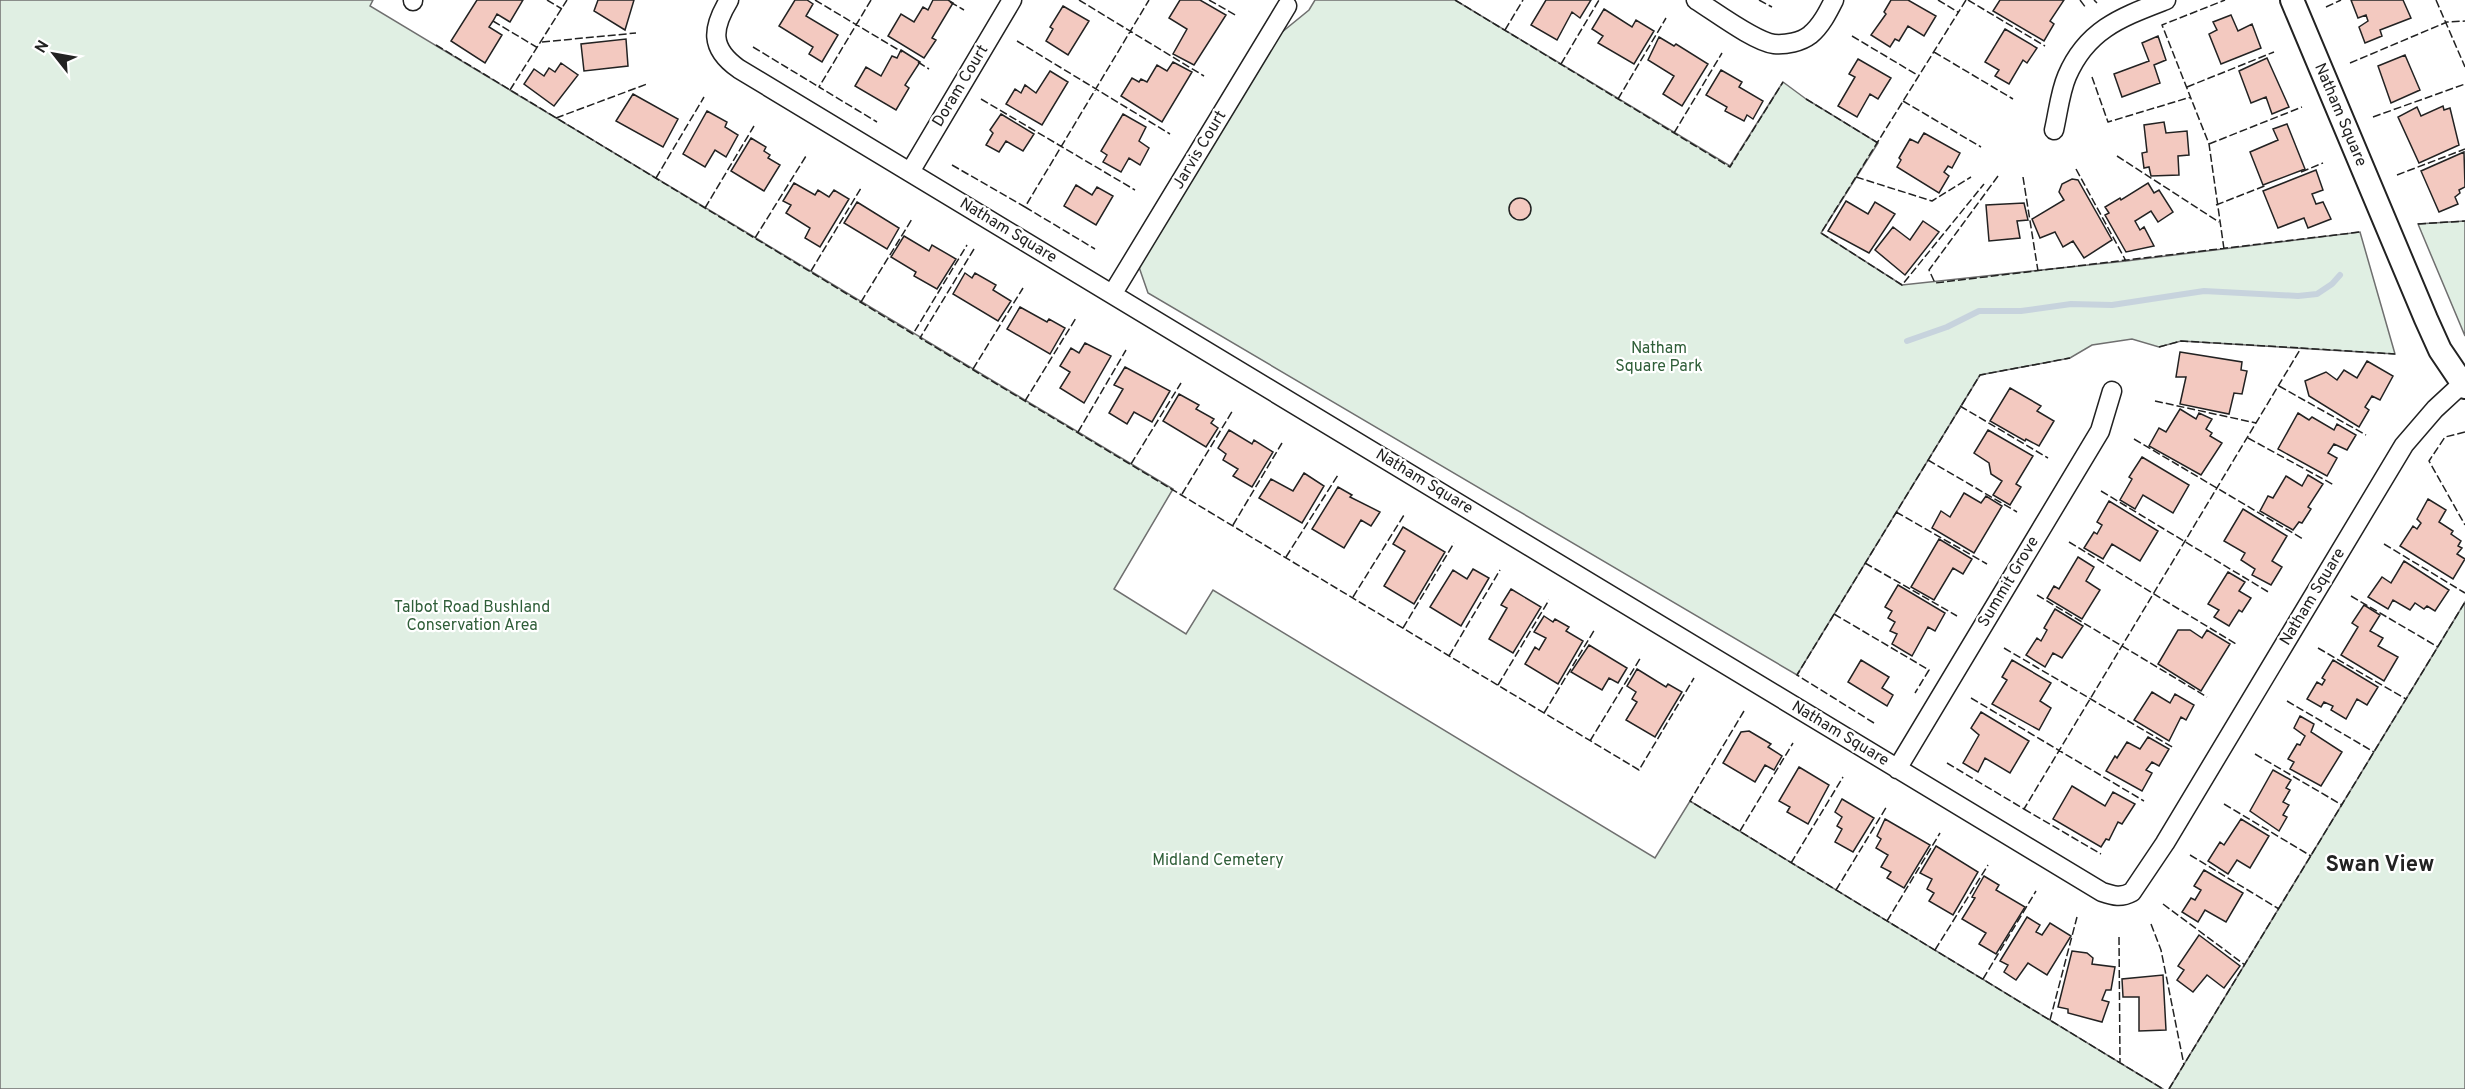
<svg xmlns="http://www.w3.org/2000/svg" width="2465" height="1089" font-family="Overpass,sans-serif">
<rect width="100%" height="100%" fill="#fff"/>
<path fill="#e0efe3" stroke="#6f6f6f" stroke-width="1.5" d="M0,0H373L370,6L1173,489L1114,589L1186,634L1213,590L1655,858L1690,801L2163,1089H0Z
M1315,0H1455L1730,166L1783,82L1806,99L1878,143L1821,233L1902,285L2126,261L2360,232L2395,354L2181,341L2159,347L2132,339L2092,345L2070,358L1980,375L1797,675L1148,293L1139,267L1276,37L1309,10Z
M2465,221V336L2418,224Z
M2465,602V1089H2169Z"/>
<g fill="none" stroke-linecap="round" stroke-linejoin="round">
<path stroke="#c7d3dd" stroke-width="6" d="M1907,341L1947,327L1979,311H2021L2071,304L2112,305L2204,291L2298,296L2317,294L2332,284L2340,275"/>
</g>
<path fill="#f3c9c0" stroke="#222" stroke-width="1.5" d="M477,0H523L510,22L497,14L493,21L489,27L502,35L485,63L451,41Z
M598,0H634L625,30L594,11Z
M795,0H807L813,4L806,16L838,35L822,62L809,54L813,47L779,26Z
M933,0H948L953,3L932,38L936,40L924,58L888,36L901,14L914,22L923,7L928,10Z
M1180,0H1200L1226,15L1194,65L1173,54L1187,29L1169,18Z
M1546,0H1591L1580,18L1572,12L1557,40L1531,25Z
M1891,0H1908L1936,16L1924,36L1908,26L1899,41L1895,39L1890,47L1871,35L1886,14L1884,12Z
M2000,0H2064L2050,21L2054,24L2044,41L1993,11Z
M2351,0H2403L2411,18L2380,30L2382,36L2365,43L2359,27L2368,21L2366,15L2358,18Z
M1063,6L1089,21L1068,55L1046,41L1053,29L1050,27Z
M1604,9L1632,27L1636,20L1654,31L1634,64L1598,43L1603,36L1592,29Z
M2231,15L2238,31L2252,24L2261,48L2221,64L2209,34L2217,30L2213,22Z
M2005,29L2037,48L2027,63L2023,60L2009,84L1995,76L1999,70L1985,62Z
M2158,36L2166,60L2154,65L2160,83L2122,97L2114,74L2149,61L2142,43Z
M1659,37L1674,46L1676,44L1708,64L1682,106L1663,94L1674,76L1648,60Z
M626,39L628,66L584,71L581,44Z
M901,50L920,62L905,85L909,88L896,110L855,86L866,67L881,76L892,56L897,58Z
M2405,55L2420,90L2391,103L2378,66Z
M2267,58L2289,107L2272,114L2266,97L2251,103L2239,71Z
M1858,59L1891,78L1878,99L1870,94L1857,117L1838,106L1855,77L1849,74Z
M1173,62L1192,72L1162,122L1121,96L1132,78L1139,82L1141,79L1147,82L1157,65L1167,71Z
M561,63L578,75L554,106L524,84L534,69L544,76L549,68L555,72Z
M1721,70L1742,82L1739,87L1763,101L1753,119L1747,115L1744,121L1725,111L1727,107L1706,95Z
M1050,71L1068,82L1042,125L1006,104L1015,89L1021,93L1025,85L1036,93Z
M633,94L678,119L663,147L616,121Z
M2443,106L2444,110L2450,108L2459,145L2419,163L2398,117L2417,107L2421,116Z
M707,111L727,122L725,127L738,135L726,157L715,150L705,167L683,154Z
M1001,114L1034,134L1023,151L1006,141L999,152L986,145L993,133L990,130Z
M1123,114L1146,127L1139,141L1149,148L1140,165L1129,158L1121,172L1103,162L1107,155L1101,151Z
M2164,122L2166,133L2187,131L2189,155L2178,156L2179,175L2151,176L2149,167L2144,168L2142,153L2147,152L2144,125Z
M2287,124L2305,169L2263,185L2250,152L2278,140L2273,129Z
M1924,133L1960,153L1952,168L1948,166L1944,172L1949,176L1939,193L1897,167L1901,160L1899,158L1910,139L1918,143Z
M751,138L766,147L764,151L770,155L768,158L780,165L764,191L731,171Z
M2464,152L2465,187L2459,190L2460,193L2455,197L2458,204L2439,212L2421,171Z
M2316,170L2323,190L2312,194L2316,204L2323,202L2331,219L2308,228L2304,218L2278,228L2263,191Z
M2072,179L2078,180L2112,240L2084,258L2073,241L2063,247L2055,232L2040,238L2032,219L2064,200L2059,192L2062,184Z
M794,183L815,195L818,190L829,197L834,190L849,199L820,247L805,238L810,228L786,213L791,205L783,201Z
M2148,183L2154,193L2159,190L2173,212L2158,222L2151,211L2135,221L2140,230L2144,227L2154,246L2126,252L2105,215L2109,213L2105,207L2120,198L2121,200Z
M1076,185L1092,195L1097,187L1113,196L1096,225L1064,206Z
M1509 209a11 11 0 1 1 22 0a11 11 0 1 1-22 0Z
M1846,201L1868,214L1875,202L1895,214L1869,253L1828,231Z
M857,202L899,228L887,249L844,223Z
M2024,203L2028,220L2017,221L2020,238L1989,241L1986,205Z
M1923,221L1939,232L1905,275L1875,250L1893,227L1910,240Z
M904,236L929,251L932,245L956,259L937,289L914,276L916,272L891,257Z
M965,273L972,278L975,273L996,285L993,290L1011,301L998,321L953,294Z
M1020,307L1047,322L1049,319L1065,328L1050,354L1007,329Z
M1085,343L1111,356L1084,403L1060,388L1070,372L1060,366L1071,348L1079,353Z
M2180,352L2242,362L2241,370L2247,371L2242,394L2234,393L2229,414L2180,404L2186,377H2176Z
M2367,361L2393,376L2380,400L2372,396L2365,407L2369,410L2359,427L2309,396L2305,381L2326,372L2337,380L2344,370L2357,378Z
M1125,367L1170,391L1152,422L1134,412L1127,424L1109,413L1123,389L1114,385Z
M2010,388L2041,406L2037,411L2054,421L2039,446L2026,439L2025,441L1990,421Z
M1179,394L1199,405L1196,409L1214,419L1211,423L1218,428L1206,447L1163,421Z
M2180,409L2196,419L2199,413L2212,419L2206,429L2212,433L2210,436L2222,443L2201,475L2149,446L2159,428L2166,432Z
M2298,413L2309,420L2312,417L2334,430L2337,424L2356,435L2347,450L2334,444L2328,453L2337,458L2327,476L2278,449Z
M1229,430L1252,444L1254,440L1273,452L1252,487L1233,476L1238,469L1223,460L1226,454L1218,448Z
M1988,430L2033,456L2016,484L2021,487L2010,505L1993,495L2002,481L1991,474L1989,463L1974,453Z
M2142,457L2189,485L2173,513L2143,495L2135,509L2120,500L2132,479L2129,477Z
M1304,473L1324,486L1302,523L1259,498L1271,479L1293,491Z
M2308,475L2323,484L2308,507L2311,509L2302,523L2299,522L2293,530L2260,511L2268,496L2273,498L2286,476L2302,486Z
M1338,487L1352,495L1350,497L1380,512L1371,526L1361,520L1344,548L1312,529Z
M1964,493L1981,503L1986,496L2002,506L1974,553L1932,528L1941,511L1950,517Z
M2428,499L2446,510L2439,522L2453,531L2451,534L2461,541L2458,546L2462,548L2457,554L2465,559L2453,579L2400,546L2413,526L2417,529L2421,523L2417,519Z
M2109,501L2158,531L2140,561L2112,544L2103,559L2084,548L2094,532L2097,534L2102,525L2097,522Z
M2243,509L2287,536L2272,561L2282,567L2271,585L2252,575L2255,569L2241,560L2245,553L2224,541Z
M1403,527L1445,552L1414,604L1384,586L1405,551L1393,544Z
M1939,539L1972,559L1963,574L1953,568L1934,600L1911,587Z
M2078,557L2094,567L2086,581L2100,590L2082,619L2047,598L2054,586L2059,589Z
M2404,561L2449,590L2435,611L2427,606L2424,609L2415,603L2410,610L2393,600L2388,609L2368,597L2382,577L2391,583Z
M1473,569L1489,578L1461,626L1430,607L1453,570L1467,579Z
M2228,572L2245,582L2239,591L2251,598L2242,612L2239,610L2229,626L2214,617L2219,610L2208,604Z
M1898,585L1945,613L1935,631L1928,627L1912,656L1892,644L1897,634L1890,631L1895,622L1888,618L1892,611L1885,607Z
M1511,589L1541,607L1513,653L1489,639L1507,608L1501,605Z
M2364,605L2380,615L2370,631L2383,638L2378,646L2398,657L2384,681L2341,655L2358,627L2352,623Z
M2055,609L2083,626L2062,658L2053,653L2045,667L2026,655L2037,638L2041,641L2047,630L2044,628Z
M1544,616L1553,622L1555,619L1569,627L1566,631L1583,641L1558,684L1525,664L1535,647L1539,650L1546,638L1534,632Z
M2178,630H2190L2202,638L2207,630L2230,644L2201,691L2158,664Z
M1589,645L1627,668L1618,683L1609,678L1602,690L1571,672Z
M1861,660L1889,677L1882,688L1893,695L1887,706L1848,682Z
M2012,660L2051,683L2040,701L2051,708L2039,730L1992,704L2007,680L2002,677Z
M2333,660L2378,687L2367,705L2357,699L2346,719L2331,710L2333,706L2324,702L2321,707L2307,699L2317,682L2322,685L2325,680L2322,678Z
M1637,669L1666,687L1668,684L1682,692L1655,737L1626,720L1637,702L1632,699L1636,692L1627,686Z
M2152,692L2170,703L2175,694L2194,705L2186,720L2181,717L2169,741L2134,720Z
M1981,712L2029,741L2010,773L1985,758L1978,772L1963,763L1979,735L1971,728Z
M2300,716L2314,724L2311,732L2342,752L2321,786L2290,769L2294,762L2288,759L2297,744L2300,745L2305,736L2294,728Z
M1749,731L1771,744L1768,747L1782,756L1774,770L1765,765L1755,782L1723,763L1741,732Z
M2148,737L2169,749L2159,766L2152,762L2146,770L2152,773L2142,791L2106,771L2115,756L2117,758L2127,742L2140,749Z
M1799,767L1829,785L1808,824L1787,812L1790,807L1779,801Z
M2273,770L2291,780L2286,788L2290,790L2283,802L2289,805L2283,815L2287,817L2279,831L2250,811Z
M2072,786L2105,806L2113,792L2135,804L2122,824L2118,822L2109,840L2106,839L2101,847L2053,819Z
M1842,799L1874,818L1853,852L1835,842L1842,829L1837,826L1842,817L1835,812Z
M1885,819L1930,845L1904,888L1887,878L1891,872L1881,867L1888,855L1876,848L1881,839L1877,836Z
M2241,819L2269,836L2250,868L2237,860L2228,874L2208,861L2220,842L2224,845Z
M1936,846L1978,872L1953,915L1929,901L1934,893L1927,889L1932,879L1920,873Z
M2204,870L2243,893L2226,922L2205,910L2198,922L2182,912L2191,898L2195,900L2201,890L2194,886Z
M1984,876L1999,885L1996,890L2025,907L1996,954L1979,944L1986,933L1962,919L1975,898L1972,897Z
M2027,917L2040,925L2036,932L2042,935L2050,923L2071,936L2047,975L2028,963L2016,980L2004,972L2008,965L2000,961Z
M2199,935L2240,966L2224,988L2207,975L2193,992L2177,980L2184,970L2178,966Z
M2072,951L2087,953L2093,958L2092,964L2115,967L2111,990H2106L2102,1000L2109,1002L2102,1022L2068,1013V1009L2058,1007Z
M2163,975L2166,1030L2139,1031V997H2123L2122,979Z"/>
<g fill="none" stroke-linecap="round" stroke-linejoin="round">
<defs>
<path id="minor" d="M729,0C712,28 709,48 739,69L2102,892C2114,896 2121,898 2132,892L2165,843L2404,445L2435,409L2462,384
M1696,0C1714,11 1755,42 1774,44C1786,45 1801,42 1810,35C1821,26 1828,12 1834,0
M413,1V0
M2054,130C2058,113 2060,92 2067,76C2087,29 2122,17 2166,0
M910,172L1012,0
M1113,293L1287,6
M1897,769L2100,431L2112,391"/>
<path id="tertiary" d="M2292,0L2426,319L2440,350L2465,387"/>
</defs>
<use href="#minor" stroke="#222" stroke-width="21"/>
<use href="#tertiary" stroke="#222" stroke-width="26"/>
<use href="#minor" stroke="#fff" stroke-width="18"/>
<use href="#tertiary" stroke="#fff" stroke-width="22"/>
<path stroke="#222" stroke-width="1.5" stroke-dasharray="8 3" stroke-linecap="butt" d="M547,0L562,9
M815,0L902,52
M871,0L819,87L877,122
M1079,0L1204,76
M1209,0L1237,16
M1455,0L1730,167L1783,82
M1759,0L1772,7
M1938,0L1958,12
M1966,0L1821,233L1902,285L1984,184
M1968,0L2045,46
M2080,0L2086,8
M2094,0L2097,3
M2436,0L2465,67
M950,2L964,10
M2326,7L2341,0
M493,21L538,48
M1505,30L1523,0
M1852,36L1919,76
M1017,41L1170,134
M542,42L636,33
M436,45L913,334L967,245
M753,47L819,87
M1934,52L2013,99
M918,62L929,69
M2350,63L2447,22L2465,21
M1561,64L1599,0
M2092,77L2108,122L2191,97
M2187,87L2274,52
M510,90L567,0
M981,99L1135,190
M1618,99L1666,18
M1806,99L1878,143
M1903,101L1981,147
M2373,117L2465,84
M556,118L647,84
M1674,133L1722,53
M2209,144L2302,107
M2117,156L2219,222
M952,165L1025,207L1149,0
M2076,169L2126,261
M2301,172L2323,163
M2397,175L2465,149
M1998,176L1929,270L1935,283L2360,232
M1856,177L1932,201L1971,177
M2023,177L2038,271
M656,178L704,97
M2216,205L2267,185
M1025,207L1095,249
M705,208L754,126
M2418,224L2465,221
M755,238L806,156
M974,249L920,338L1639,770L1694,678
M2224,249L2209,144L2162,25L2225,0
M811,271L861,188
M861,302L912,219
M2159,347L2181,341L2301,348
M973,369L1023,288
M2279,386L2366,435
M1025,401L1076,318
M2155,401L2256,423
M1960,406L2048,458
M1078,432L1126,350
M2465,432L2445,437L2429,461L2465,525
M2248,438L2334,485
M2134,439L2303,539
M1928,460L2017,512
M1131,464L1181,383
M2101,491L2270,593
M1182,494L1233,410
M1896,512L1987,564
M1233,525L1282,443
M2069,542L2236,644
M2384,544L2465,593
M1286,557L1338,475
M1865,563L1957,616
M2037,595L2207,697
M2351,596L2438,647
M1353,597L1404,515
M1834,614L1929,670L1915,693
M1403,628L1454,543
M2004,648L2174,748
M2318,648L2406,699
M1449,656L1500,570
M1498,685L1549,600
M1971,698L2144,801
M2287,701L2374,752
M1744,711L1690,801L2163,1089
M1544,713L1595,629
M1874,723L1797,675L1980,375L2070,358
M1590,741L1641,657
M2255,754L2342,805
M1947,763L2024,809L2301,348L2395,354
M2224,804L2311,856
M2024,809L2101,854
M1740,831L1793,743
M2190,855L2279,909
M1791,863L1843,777
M1836,890L1887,806
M2163,904L2245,965
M1887,921L1940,833
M2151,924L2161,950L2184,1065
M2119,937L2120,1062
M1935,950L1988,865
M1983,979L2036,891
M2050,1020L2077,917
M2169,1089L2465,602"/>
</g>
<g text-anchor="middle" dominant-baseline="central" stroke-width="4.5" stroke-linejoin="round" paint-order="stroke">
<g font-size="16" fill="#222" stroke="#fff">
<text transform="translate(961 86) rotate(-59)">Doram Court</text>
<text transform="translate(2340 115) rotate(67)">Natham Square</text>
<text transform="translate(1200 150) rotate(-59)">Jarvis Court</text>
<text transform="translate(1008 231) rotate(31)">Natham Square</text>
<text transform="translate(1424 482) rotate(31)">Natham Square</text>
<text transform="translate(2009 582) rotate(-59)">Summit Grove</text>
<text transform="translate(2313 597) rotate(-59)">Natham Square</text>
<text transform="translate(1840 734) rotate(31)">Natham Square</text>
</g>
<g font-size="16" fill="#2f5e38" stroke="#fff">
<text x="1659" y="349">Natham<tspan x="1659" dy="18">Square Park</tspan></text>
<text x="472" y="608">Talbot Road Bushland<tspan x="472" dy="18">Conservation Area</tspan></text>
<text x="1218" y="861">Midland Cemetery</text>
</g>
<g font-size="22" font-weight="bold" fill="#222" stroke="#fff">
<text x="2380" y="865">Swan View</text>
</g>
</g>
<g transform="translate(54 54) rotate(301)" stroke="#ffffff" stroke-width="4.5" paint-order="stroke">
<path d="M0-4.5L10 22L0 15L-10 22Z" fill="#222222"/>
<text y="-9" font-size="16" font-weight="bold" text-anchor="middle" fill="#222222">N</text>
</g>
</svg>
